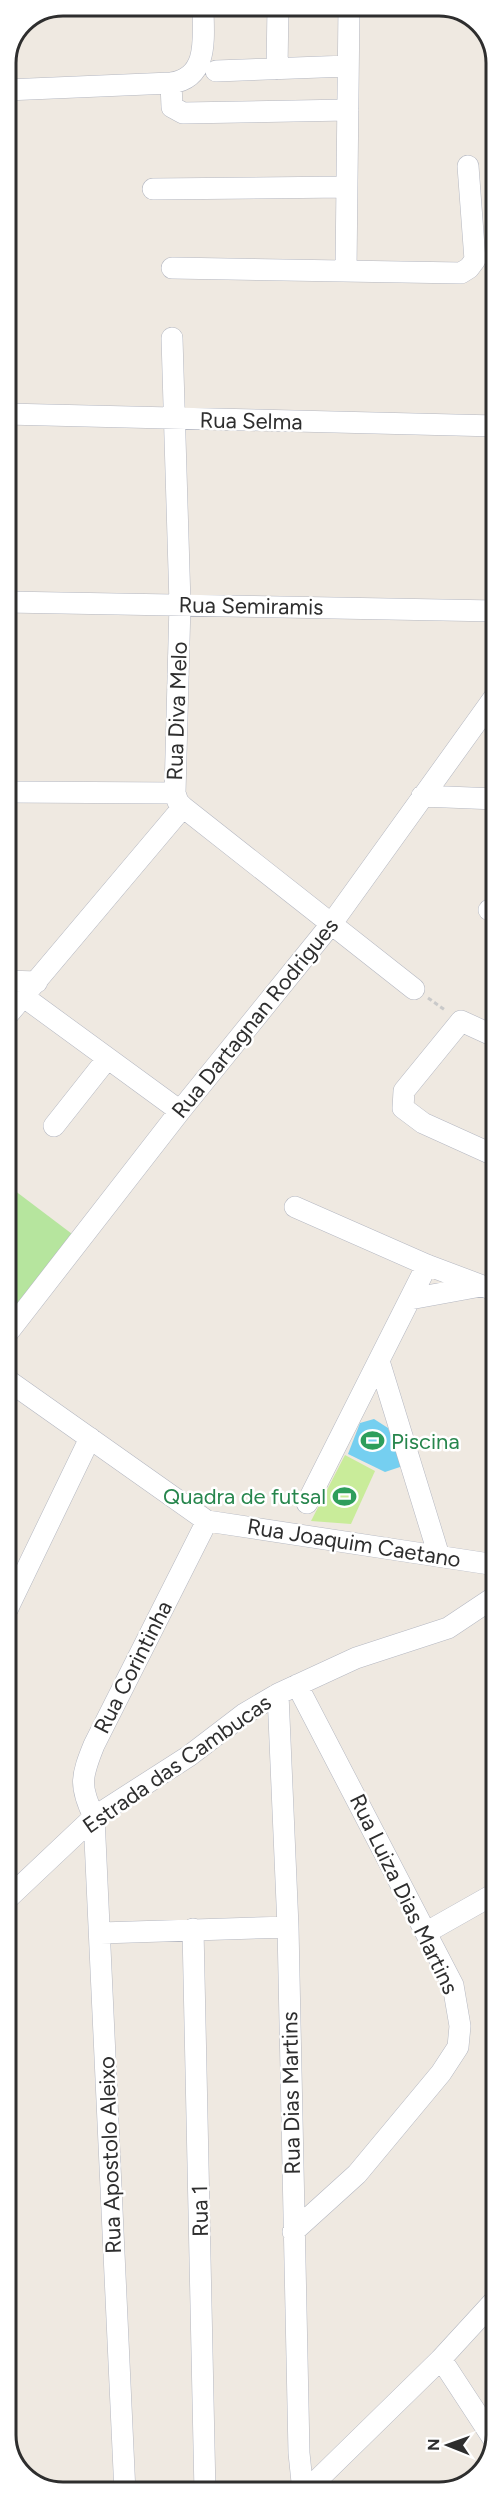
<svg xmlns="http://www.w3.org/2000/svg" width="502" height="2499" font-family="Figtree,sans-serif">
<rect width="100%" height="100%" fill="#efe9e1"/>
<path fill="#b6e59e" d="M6,1184L80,1240L6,1335Z"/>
<path fill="#c9ec9a" d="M345,1455L375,1471L351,1524L311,1521Z"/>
<path fill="#75cff0" d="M374,1419L388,1428L403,1466L385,1472L348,1454L360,1423Z"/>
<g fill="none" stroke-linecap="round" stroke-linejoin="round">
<defs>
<path id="minor" d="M277,69L278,6
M216,71L348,66
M171,83L172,107L183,113L348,110
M6,90L171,83C210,78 203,35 203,6
M153,189L347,187
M172,268L461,273L469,268L475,260L468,166
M346,270L349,6
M6,414L496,426
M6,602L496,611
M6,792L175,793
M422,796L496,799
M183,807L414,989
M489,910L496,913
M6,981L37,982
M24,997L180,1111
M6,1017L183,807L178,802L175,793L180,604L172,338
M496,1037L461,1021L404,1091L403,1108L423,1123L496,1156
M54,1126L107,1059
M295,1207L427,1265L496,1291
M410,1299L481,1286
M6,1335L180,1111L332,923L496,695
M379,1361L439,1556
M6,1379L207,1521L496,1565
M307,1503L427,1265
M6,1612L90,1438
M278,1694L288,1927L299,2453L303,2492
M6,1900L94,1817L189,1756L244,1714L278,1694L356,1658L448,1628L496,1596
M193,1929L205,2493
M427,1932L496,1893
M101,1933L288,1927
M293,2232L357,2174L441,2073L458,2047L460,2026L453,1985L297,1685
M441,2359L494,2440
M305,2492L441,2359L496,2299
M125,2493L94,1817C79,1786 81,1777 94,1745L207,1521"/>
</defs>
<use href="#minor" stroke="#b4b7c1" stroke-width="22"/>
<path stroke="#c9c9c9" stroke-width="3" stroke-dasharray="4.5 3" stroke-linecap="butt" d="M428,998L445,1010"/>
<use href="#minor" stroke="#fff" stroke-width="21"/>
</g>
<defs>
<symbol id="stadium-bare" viewBox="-9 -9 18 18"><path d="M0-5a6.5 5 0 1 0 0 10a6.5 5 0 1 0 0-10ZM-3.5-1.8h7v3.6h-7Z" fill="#2e9e5b" stroke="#fff" stroke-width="2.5" paint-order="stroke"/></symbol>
</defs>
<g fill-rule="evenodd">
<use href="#stadium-bare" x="356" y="1424" width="33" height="33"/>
<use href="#stadium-bare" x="328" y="1480" width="33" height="33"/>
</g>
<g text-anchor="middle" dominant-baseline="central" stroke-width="5" stroke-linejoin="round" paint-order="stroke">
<g font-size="22" fill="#2e2e2e" stroke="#fff">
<text transform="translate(251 421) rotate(1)">Rua Selma</text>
<text transform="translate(251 606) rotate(1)">Rua Semiramis</text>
<text transform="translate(177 711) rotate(-88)">Rua Diva Melo</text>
<text transform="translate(255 1018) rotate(-51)">Rua Dartagnan Rodrigues</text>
<text transform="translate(354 1543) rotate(9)">Rua Joaquim Caetano</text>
<text transform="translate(133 1667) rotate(-63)">Rua Corintinha</text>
<text transform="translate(177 1764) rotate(-35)">Estrada das Cambucas</text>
<text transform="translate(404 1894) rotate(64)">Rua Luiza Dias Martins</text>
<text transform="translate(291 2093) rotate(-91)">Rua Dias Martins</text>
<text transform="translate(110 2155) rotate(-92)">Rua Apostolo Aleixo</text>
<text transform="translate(200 2211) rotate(-91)">Rua 1</text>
</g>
<g font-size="22" fill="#27864d" stroke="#fff" text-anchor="start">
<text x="391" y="1441">Piscina</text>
<text x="326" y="1496" text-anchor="end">Quadra de futsal</text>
</g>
</g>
<path d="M0 0H502V2499H0ZM63 16H439A47 47 0 0 1 486 63V2435A47 47 0 0 1 439 2482H63A47 47 0 0 1 16 2435V63A47 47 0 0 1 63 16Z" fill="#fff" fill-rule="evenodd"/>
<path fill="none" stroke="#2e2e2e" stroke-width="3" d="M63 16H439A47 47 0 0 1 486 63V2435A47 47 0 0 1 439 2482H63A47 47 0 0 1 16 2435V63A47 47 0 0 1 63 16Z"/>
<g transform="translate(448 2445) rotate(271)" stroke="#ffffff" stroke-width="4.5" paint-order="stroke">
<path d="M0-4.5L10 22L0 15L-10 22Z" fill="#2e2e2e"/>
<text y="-9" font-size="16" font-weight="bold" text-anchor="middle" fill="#2e2e2e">N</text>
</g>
</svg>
